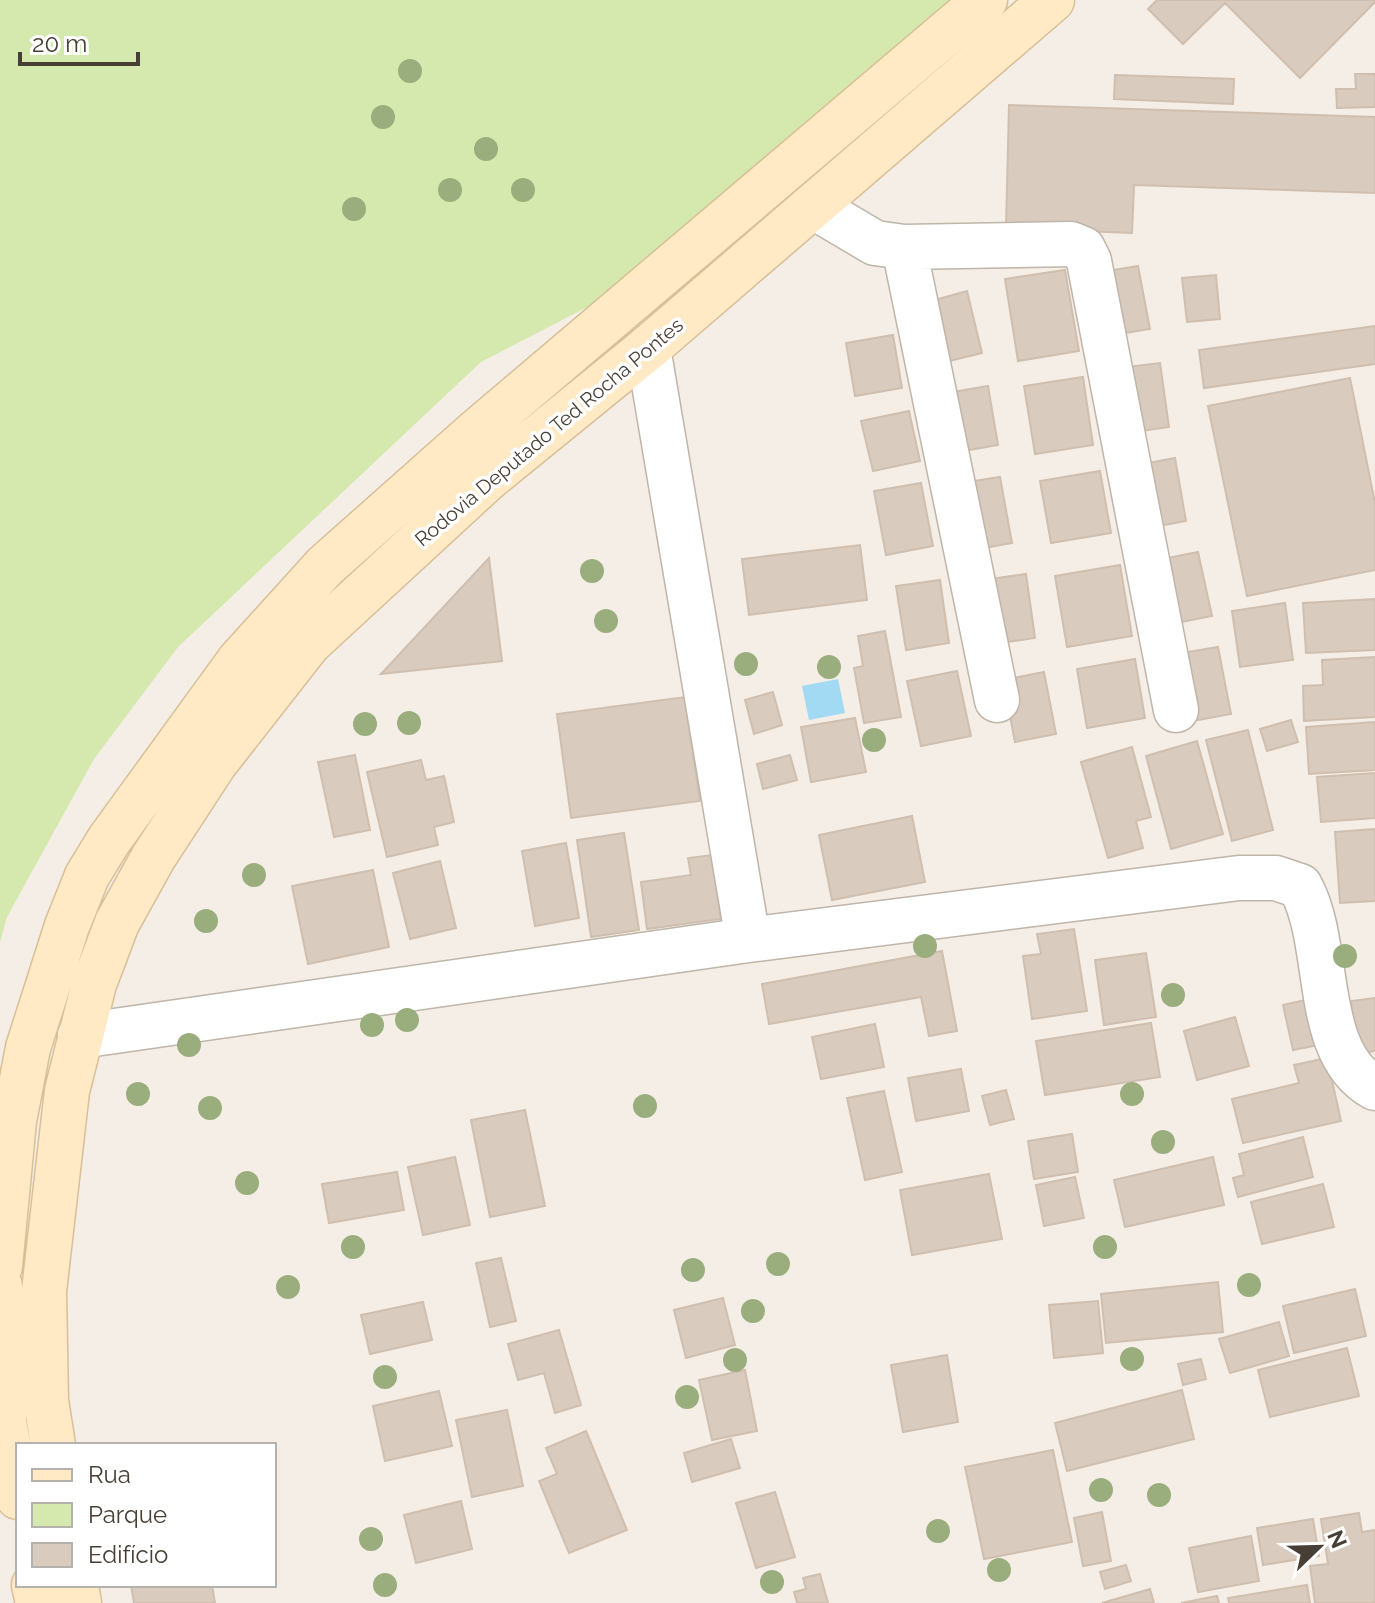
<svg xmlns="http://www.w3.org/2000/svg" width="1375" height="1603" font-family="Raleway,sans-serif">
<rect width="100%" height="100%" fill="#f4eee6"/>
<path fill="#d5e9ae" d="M0,0H952L599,301L481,362L178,647L94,759L7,917L0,942Z"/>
<path fill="#a1daf2" d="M838,679L845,713L809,720L802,686Z"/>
<path fill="#d9cbbe" stroke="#d0bfae" stroke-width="2" d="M1157,0H1375V2L1300,78L1225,3L1183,44L1148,9Z
M1355,74H1375V107L1337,108L1336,89H1356Z
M1115,75L1234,79L1233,104L1114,99Z
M1009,105L1375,117V193L1134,185L1132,233L1006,228Z
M1138,266L1150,329L1113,335L1102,272Z
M1065,270L1079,351L1018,361L1005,279Z
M1216,275L1220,319L1187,322L1182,278Z
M967,291L982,353L933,365L917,305Z
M1375,326V364L1204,388L1199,350Z
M893,335L902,388L855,396L846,343Z
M1160,363L1169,427L1127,433L1118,368Z
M1083,377L1093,445L1035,454L1024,386Z
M1350,378L1375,503V570L1247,596L1208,406Z
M988,386L998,445L952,453L941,394Z
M909,411L920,461L873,471L861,421Z
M1175,458L1186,521L1148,528L1137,465Z
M1100,471L1111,533L1051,543L1040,481Z
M1000,477L1012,543L973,550L961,483Z
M921,483L933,546L886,555L874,491Z
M860,545L867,600L749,615L742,559Z
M1198,552L1212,616L1166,625L1152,561Z
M489,558L502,661L381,674Z
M1120,565L1132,636L1067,647L1055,576Z
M1026,574L1035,638L992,644L983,580Z
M940,580L949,643L906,650L896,586Z
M1375,599V650L1306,653L1303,603Z
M1285,603L1293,660L1240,667L1232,611Z
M885,631L901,717L864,723L854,668L863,666L858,636Z
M1218,647L1231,714L1187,722L1176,654Z
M1375,657V717L1304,721L1303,686L1323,685L1322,660Z
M1135,659L1145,718L1087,728L1077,669Z
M957,671L971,736L921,746L907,681Z
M1044,672L1056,734L1015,742L1003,680Z
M773,692L782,725L754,734L745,700Z
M685,697L700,801L571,818L557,714Z
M855,718L866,772L811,782L801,727Z
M1291,720L1298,742L1267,751L1260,729Z
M1375,722V770L1309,774L1306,727Z
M1248,730L1273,830L1232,841L1206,740Z
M1197,741L1223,834L1171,849L1146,756Z
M1132,747L1151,817L1136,821L1143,848L1108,858L1081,762Z
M355,755L370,830L334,837L318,762Z
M790,755L797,780L763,789L757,764Z
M421,760L426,780L444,776L454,822L434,827L438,845L387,857L367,772Z
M1375,773V818L1321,822L1317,777Z
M912,816L925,882L832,900L819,835Z
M1375,829V901L1340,903L1335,832Z
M624,833L639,930L591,937L577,840Z
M566,843L579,918L535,926L522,851Z
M712,855L721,919L647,929L641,882L691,875L688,858Z
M440,861L456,928L410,939L393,873Z
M373,870L389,947L308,964L292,886Z
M1074,929L1087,1011L1032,1019L1023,956L1041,954L1037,934Z
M942,951L957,1031L929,1036L921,997L769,1024L762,984Z
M1146,953L1156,1017L1104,1025L1095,960Z
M1319,997L1329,1043L1293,1050L1283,1005Z
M1375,998V1051L1357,1054L1351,1001Z
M1235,1017L1249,1066L1197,1080L1184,1031Z
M1151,1023L1160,1077L1045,1095L1036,1041Z
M875,1024L884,1067L821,1079L812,1037Z
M1327,1058L1341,1121L1243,1143L1232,1099L1299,1083L1294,1065Z
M961,1069L969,1111L916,1121L908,1078Z
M1006,1090L1014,1119L990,1125L982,1096Z
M884,1091L902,1172L865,1180L847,1098Z
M525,1110L545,1206L490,1217L471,1120Z
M1072,1134L1078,1172L1034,1179L1028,1141Z
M1303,1137L1313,1177L1238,1197L1233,1178L1244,1175L1239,1154Z
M455,1157L470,1225L423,1235L408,1167Z
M1213,1157L1224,1205L1125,1227L1114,1180Z
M397,1172L404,1210L329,1223L322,1184Z
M989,1174L1002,1239L912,1255L900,1190Z
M1075,1177L1084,1218L1044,1226L1036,1185Z
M1323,1184L1334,1227L1262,1244L1251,1202Z
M501,1258L516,1321L490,1327L476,1263Z
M1218,1282L1223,1332L1106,1343L1101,1294Z
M1355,1289L1366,1336L1294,1353L1283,1306Z
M723,1298L735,1345L686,1358L674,1310Z
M1098,1301L1103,1353L1054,1358L1049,1305Z
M423,1302L432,1340L370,1354L361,1315Z
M1279,1322L1289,1356L1230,1373L1219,1339Z
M559,1330L581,1405L555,1413L544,1373L518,1380L508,1344Z
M1347,1348L1359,1396L1270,1417L1258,1370Z
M947,1355L958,1422L903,1432L891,1365Z
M1201,1359L1206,1379L1183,1385L1178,1364Z
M745,1370L757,1431L712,1440L699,1380Z
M1182,1390L1194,1439L1067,1471L1055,1423Z
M439,1391L452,1446L385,1461L373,1406Z
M507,1410L523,1486L472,1497L456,1420Z
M586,1431L627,1530L569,1553L539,1481L557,1474L546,1448Z
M731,1439L740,1468L692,1482L684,1453Z
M1053,1450L1072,1542L984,1559L965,1467Z
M775,1492L795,1557L756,1568L736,1503Z
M461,1501L472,1549L416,1563L404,1515Z
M1102,1512L1111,1561L1083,1566L1074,1518Z
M1359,1513L1362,1532L1375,1530V1603H1315L1310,1566L1328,1564L1321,1519Z
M1313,1519L1319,1556L1263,1565L1257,1528Z
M1251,1536L1259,1581L1198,1592L1189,1548Z
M1126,1565L1131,1581L1105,1589L1100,1572Z
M820,1574L828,1603H797L794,1592L806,1589L803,1578Z
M131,1585H212L215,1603H134Z
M1307,1585L1310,1603H1229L1228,1598Z
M1150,1589L1154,1603H1102Z
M1217,1596L1219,1603H1181Z"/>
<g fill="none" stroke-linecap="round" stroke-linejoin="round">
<defs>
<path id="minor" d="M814,207L875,243L904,247L997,700
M904,247L1071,244L1083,249L1089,261L1176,710
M648,348L748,940
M80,1036L748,940L1239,878H1276L1300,886C1333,945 1311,1053 1375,1088"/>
<path id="secondary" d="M0,1266L14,1121L28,1048L67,926L87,876L109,840L239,661L325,566L476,432L985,0
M0,1286L4,1422L18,1497
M53,1445L46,1401L44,1291L67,1091L94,984L117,923L153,858L215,763L309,643L487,479L648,348L1052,0
M34,1585L38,1603
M76,1585L79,1603"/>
</defs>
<use href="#minor" stroke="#bfb5a9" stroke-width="47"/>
<use href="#secondary" stroke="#d8bf97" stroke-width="47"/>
<use href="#minor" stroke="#fff" stroke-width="44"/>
<use href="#secondary" stroke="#ffeac5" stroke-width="44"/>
</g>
<g fill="#9aae7d">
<circle cx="410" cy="71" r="12"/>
<circle cx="383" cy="117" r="12"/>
<circle cx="486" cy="149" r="12"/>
<circle cx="450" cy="190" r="12"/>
<circle cx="523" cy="190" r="12"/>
<circle cx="354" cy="209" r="12"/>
<circle cx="592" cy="571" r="12"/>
<circle cx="606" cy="621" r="12"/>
<circle cx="746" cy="664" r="12"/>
<circle cx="829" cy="667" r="12"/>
<circle cx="409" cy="723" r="12"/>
<circle cx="365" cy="724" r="12"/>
<circle cx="874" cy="740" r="12"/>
<circle cx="254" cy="875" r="12"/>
<circle cx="206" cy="921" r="12"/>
<circle cx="925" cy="946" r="12"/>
<circle cx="1345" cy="956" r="12"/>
<circle cx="1173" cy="995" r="12"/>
<circle cx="407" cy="1020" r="12"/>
<circle cx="372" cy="1025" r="12"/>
<circle cx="189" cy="1045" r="12"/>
<circle cx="138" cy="1094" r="12"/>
<circle cx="1132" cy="1094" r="12"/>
<circle cx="645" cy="1106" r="12"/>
<circle cx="210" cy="1108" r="12"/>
<circle cx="1163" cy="1142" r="12"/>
<circle cx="247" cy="1183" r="12"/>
<circle cx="353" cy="1247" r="12"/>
<circle cx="1105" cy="1247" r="12"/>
<circle cx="778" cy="1264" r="12"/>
<circle cx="693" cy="1270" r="12"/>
<circle cx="1249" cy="1285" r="12"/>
<circle cx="288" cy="1287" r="12"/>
<circle cx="753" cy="1311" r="12"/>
<circle cx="1132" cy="1359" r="12"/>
<circle cx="735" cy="1360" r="12"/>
<circle cx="385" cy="1377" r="12"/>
<circle cx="687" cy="1397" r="12"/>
<circle cx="1101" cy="1490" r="12"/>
<circle cx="1159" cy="1495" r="12"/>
<circle cx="938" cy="1531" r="12"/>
<circle cx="371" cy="1539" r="12"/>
<circle cx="999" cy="1570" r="12"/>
<circle cx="772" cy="1582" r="12"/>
<circle cx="385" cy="1585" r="12"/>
</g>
<g text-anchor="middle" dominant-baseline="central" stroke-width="7" stroke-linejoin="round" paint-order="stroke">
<g font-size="20" fill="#473e35" stroke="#fff">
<text transform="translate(549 432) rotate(-40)">Rodovia Deputado Ted Rocha Pontes</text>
</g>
</g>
<rect x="16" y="1443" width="260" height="144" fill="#ffffff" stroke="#b5b2ae" stroke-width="2"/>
<rect x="32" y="1469" width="40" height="12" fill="#ffeac5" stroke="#b5b2ae" stroke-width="2"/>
<text x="88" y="1483" font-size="24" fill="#473e35">Rua</text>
<rect x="32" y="1503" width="40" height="24" fill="#d5e9ae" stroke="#b5b2ae" stroke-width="2"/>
<text x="88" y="1523" font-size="24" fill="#473e35">Parque</text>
<rect x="32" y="1543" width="40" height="24" fill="#d9cbbe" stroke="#b5b2ae" stroke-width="2"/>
<text x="88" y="1563" font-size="24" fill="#473e35">Edifício</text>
<g transform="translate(1319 1547) rotate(67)" stroke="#ffffff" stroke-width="6" paint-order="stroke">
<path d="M0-6L14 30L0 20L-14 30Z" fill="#473e35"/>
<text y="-12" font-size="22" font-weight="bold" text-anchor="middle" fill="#473e35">N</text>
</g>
<path d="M20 52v12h118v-12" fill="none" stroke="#473e35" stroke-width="4"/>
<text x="32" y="52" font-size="24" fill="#473e35" stroke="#ffffff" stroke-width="6" paint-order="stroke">20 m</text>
</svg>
